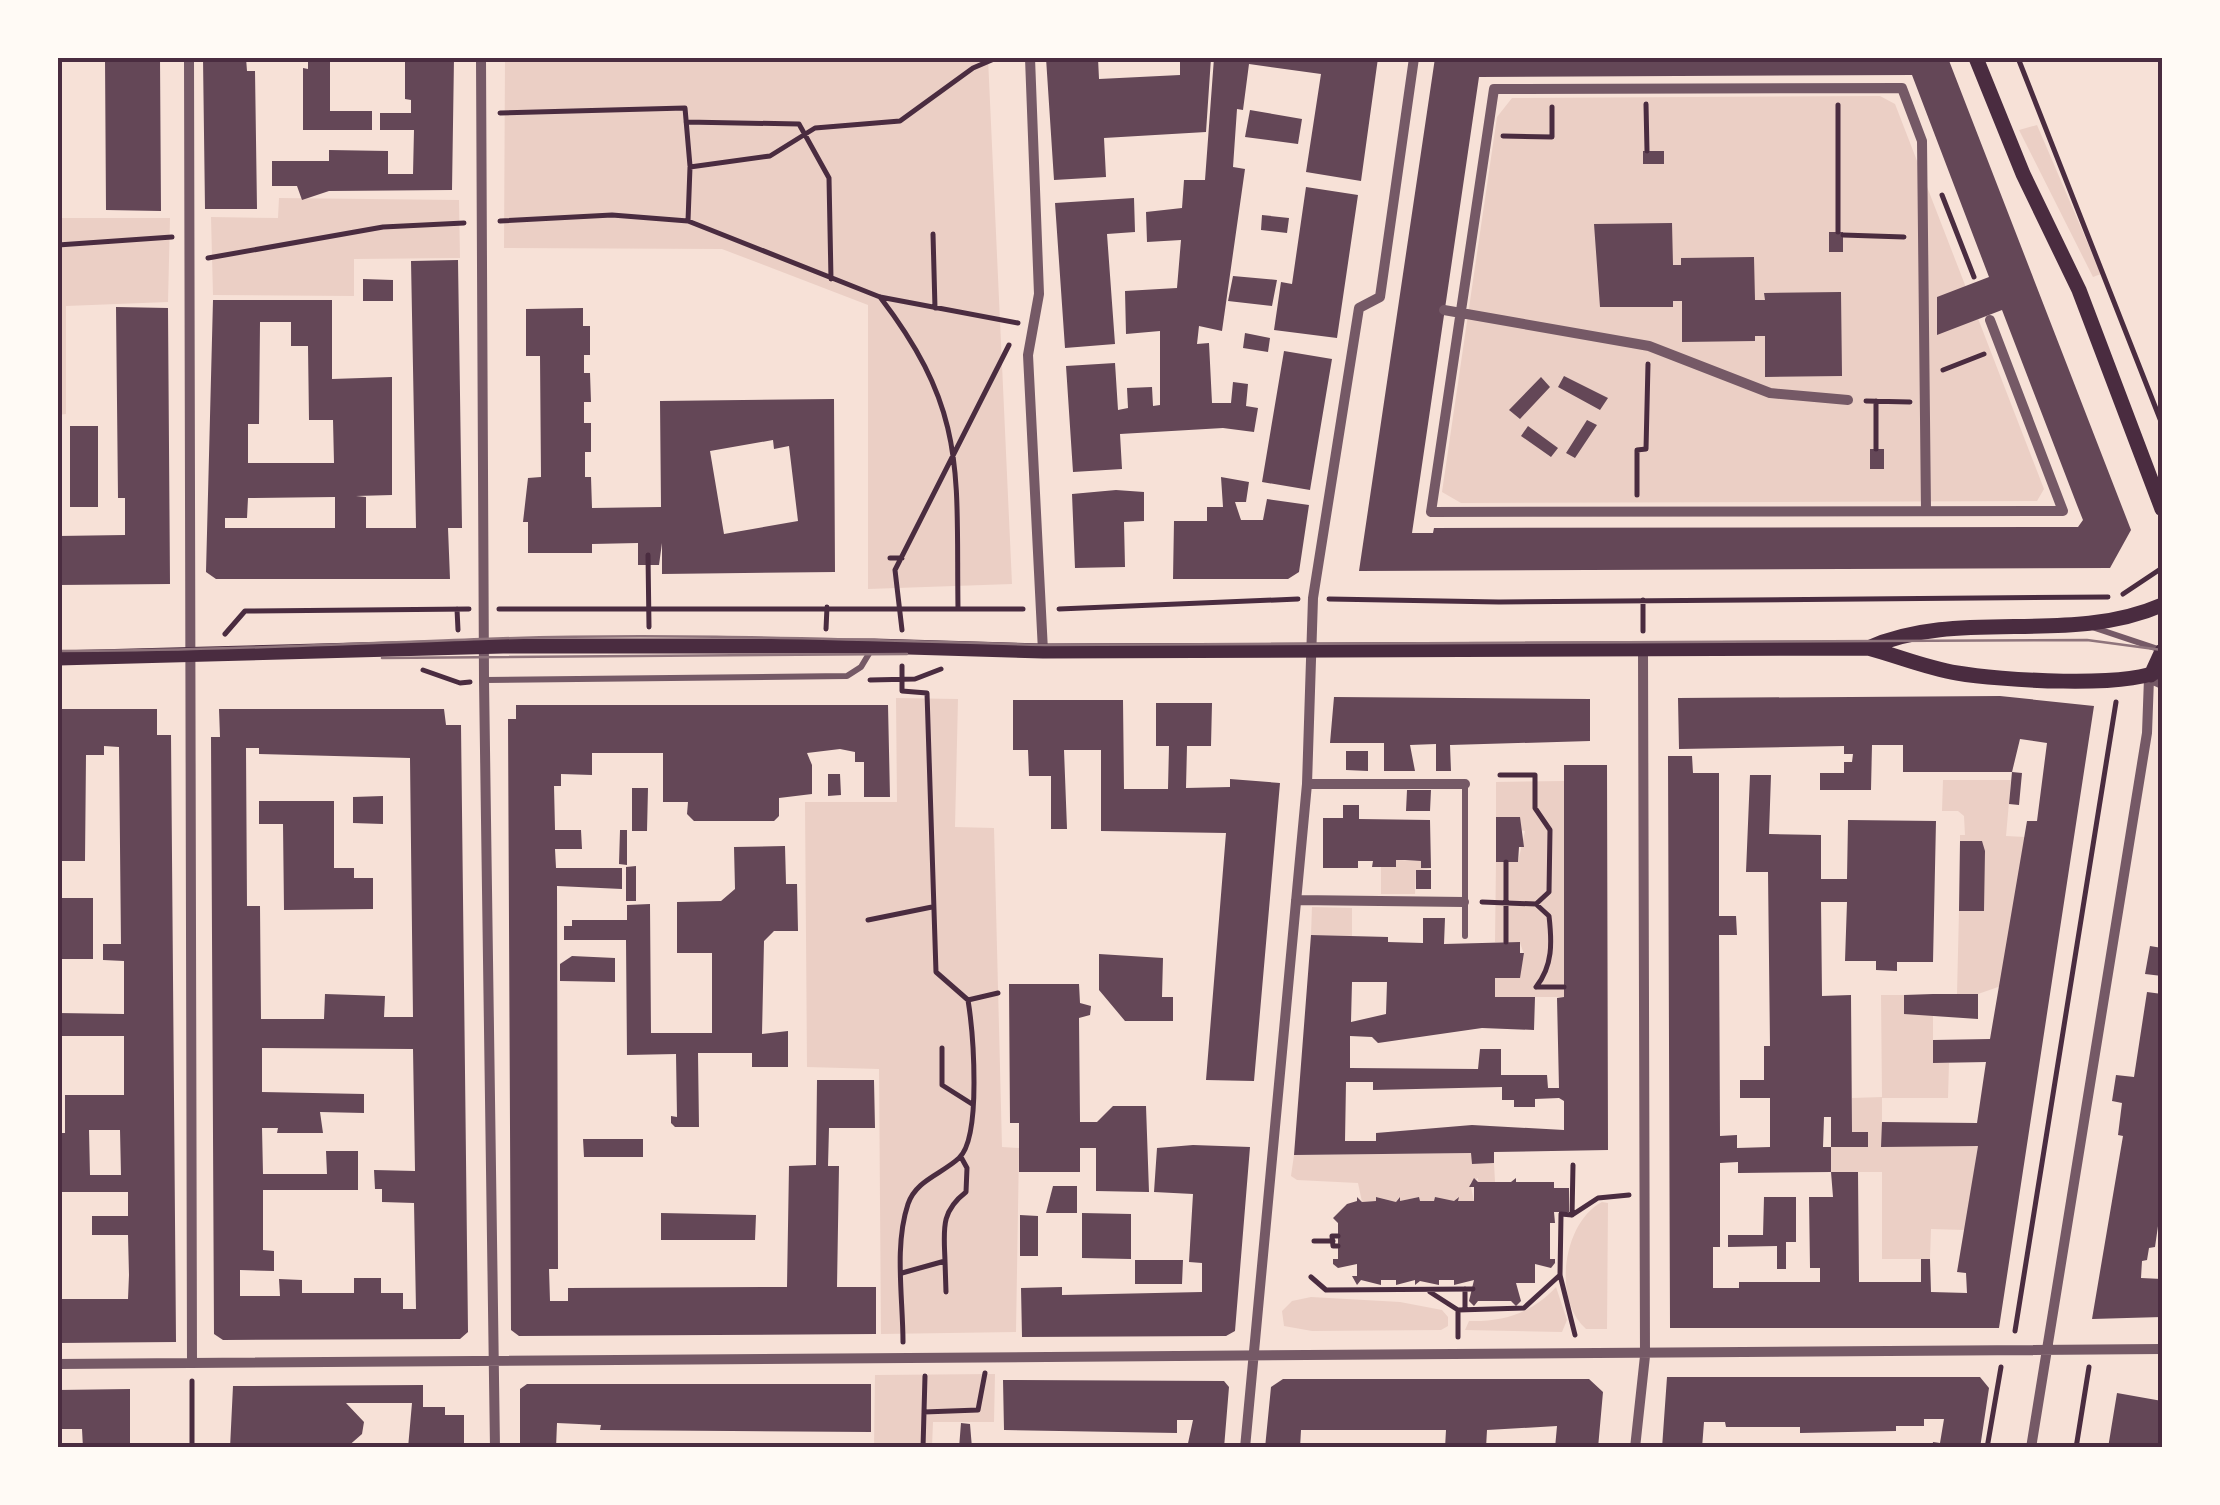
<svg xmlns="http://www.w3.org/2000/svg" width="2220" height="1505" font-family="Roboto,sans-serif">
<rect width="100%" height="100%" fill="#f7e1d7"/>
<path fill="#ebcfc5" d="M988,58L1012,584L868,589V305L722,249L504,248L505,59Z
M1880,96L1895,104L2044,489L2037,501L1461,503L1442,492L1497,117L1512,98Z
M2037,125L2101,274L2093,277L2019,130Z
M279,198L459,200L460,258L354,259V296L213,295L211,217L278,218Z
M58,218H170L168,302L66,306V414L58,415Z
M896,698L958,699L955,827L994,828L1002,1147L1019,1148L1016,1332L881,1334L879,1069L807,1067L805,802H897Z
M1943,780H2011L2006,836L2025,837L2001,986L1978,994H1957L1959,911H1984L1982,842L1960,841V835H1965L1964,816L1958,811H1942Z
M1564,781V997H1495V978H1519L1524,954L1520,943L1495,942L1496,862H1518L1525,831L1519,830V817H1496V782Z
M1396,860L1421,861L1422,868H1431L1416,871L1415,894H1381V867H1396Z
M1312,907L1352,908V936L1311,935Z
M1881,995H1904L1905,1014L1933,1013V1063H1949L1948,1098H1882V1146H1978L1965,1230L1931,1229L1930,1259H1882V1172H1831V1147L1868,1132H1852V1098L1882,1097Z
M1472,1153V1164L1494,1163L1495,1182H1478V1178L1470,1183L1474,1201H1458V1197L1454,1201H1439L1435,1197L1434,1201H1420L1419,1197L1400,1201L1399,1197L1396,1202L1377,1197L1376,1201L1362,1202L1358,1183L1297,1180L1291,1176L1294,1155Z
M1602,1202L1608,1203L1607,1329H1586C1552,1300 1563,1222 1602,1202Z
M1556,1287L1567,1320L1562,1332L1465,1330L1469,1321C1504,1322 1532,1313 1556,1287Z
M1311,1297L1400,1302L1442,1310L1448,1317V1326L1441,1330L1312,1331L1284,1326L1282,1311L1292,1301Z
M995,1374L994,1422H933L932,1447L874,1448L875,1375Z"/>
<path fill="#644757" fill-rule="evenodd" d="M105,58H160L161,211L106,210Z
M203,58H246L247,71H255L257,209H205Z
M308,58H330V111H372V130H303V68L308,69Z
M405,58H454L452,190L329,191L302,200L297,186H272V161H329V150L388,151V174H413L414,130H380V113H411V100L405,99Z
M1046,58H1098L1099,79L1180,75V58H1211L1206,132L1104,138L1106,177L1054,180Z
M1214,58H1378L1361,181L1306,172L1321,74L1249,64L1243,110L1237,109L1233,167L1245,169L1222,331L1199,326L1197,344L1209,343L1212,403H1231L1233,382L1248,384L1246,406L1258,408L1254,432L1223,428L1120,434L1122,469L1073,472L1066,366L1115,363L1118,410L1128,408L1127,388L1152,387L1153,406L1160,405V331L1126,334L1125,291L1177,288L1181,240L1147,242L1146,212L1182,208L1184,180H1205Z
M1435,58H1948L2131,530L2110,568L1359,571ZM1912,75L1989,277L1937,297V335L2002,310L2077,505L2083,520L2078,527L1434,528L1433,533H1412L1479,77Z
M1250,110L1302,119L1298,144L1245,137Z
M1643,151H1664V164H1643Z
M1306,187L1358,195L1337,338L1274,330L1281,282L1292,284Z
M1134,198L1135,232L1107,234L1115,344L1065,348L1055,203Z
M1262,215L1289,218L1287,233L1261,230Z
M1672,223L1673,265H1681V258L1754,257L1755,300H1765L1764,293L1841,292L1842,376L1765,377V336H1755V341L1682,342V301H1673V307H1600L1594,224Z
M1829,232H1843V252H1829Z
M458,260L462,528H448L450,579H216L206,572L213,300H332V379L392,377V495L356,496L366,497V528H416L411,261ZM260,322H291V346H308L309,420H333L334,463H248V424H259ZM335,497V528H225V518H247L248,498Z
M1233,276L1277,280L1272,306L1228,301Z
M363,279L393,280V301H363Z
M116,307L168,308L170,584L58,585V536L125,535V498H118Z
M583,308V326H590V355H584V373H590L591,402H584V423H591V452H585V477H591L592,508L661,507L660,401L834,399L835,572L662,574V543L659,565H638V543L592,544V553H528V522H523L528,478L541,477L540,356H526V309ZM773,440L774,449L789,446L798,521L724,534L710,451Z
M1245,333L1270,338L1268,352L1243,348Z
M1284,351L1332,359L1310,490L1262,482Z
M1564,376L1608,398L1600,410L1558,387Z
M1541,377L1550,387L1520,419L1509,410Z
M1587,420L1597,425L1575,458L1566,453Z
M70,426H98V507H70Z
M1528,426L1558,448L1551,457L1521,436Z
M1870,449H1884V469H1870Z
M1221,477L1249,482L1246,502H1235L1241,520H1263L1267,499L1309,505L1299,572L1288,579H1173L1174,521H1207V507H1223Z
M1116,490L1144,492V521L1124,522L1125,567L1075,568L1072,494Z
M2000,696L2094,706L1999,1328H1670L1668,756H1692L1693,773H1719V916H1736L1737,935H1719L1720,1136L1737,1135V1148L1770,1147V1098H1740V1080H1764V1046H1770L1768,872H1746L1750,775H1771L1769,834L1821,835V879H1847L1848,820L1936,821L1933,962H1897V971L1876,970V961H1845L1847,902H1821L1822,996L1851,995L1852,1132H1868V1147H1831V1117H1824L1823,1147H1831V1172L1738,1173V1162L1720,1163V1247H1713V1288H1739V1282H1820V1268H1810L1809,1197H1833L1831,1172H1858L1859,1282H1921V1259H1930L1931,1292L1967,1293L1966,1273L1957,1272L1978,1146L1881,1147L1882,1122L1977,1123L1986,1062L1933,1063V1040L1990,1039L2027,821H2037L2047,743L2020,739L2012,772H1903V745H1872L1871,790H1820V773H1844V762H1852L1853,754H1844V746L1679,749L1678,698Z
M1334,697L1590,699V741L1450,745L1451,771H1436V744L1410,745L1415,771H1384V743H1330Z
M1013,700H1123L1124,789H1168L1169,746H1156V703H1212L1211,746H1187L1186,788L1230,787V779L1280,783L1254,1081L1206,1080L1226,833L1101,831V750H1064L1067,829H1051V776H1029L1028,750H1013Z
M516,705H888L890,797H864V762H855V752L840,749L807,753L812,765V794L779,798V816L774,821H694L687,814L688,802H663V753H592V775L561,774V786H554L555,830H581L582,849H555L556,868H622V889L557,886L558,1269H549L550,1301H568V1288L787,1287L789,1166L816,1165L817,1080H874L875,1128H829L828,1166H839L837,1287H876V1334L519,1336L511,1330L508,719H516Z
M58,709H157V735H171L176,1342L58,1343V1299H128L129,1275L128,1235H92V1216H128V1192H58V1133H65V1095H124V1036H58V1013L124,1014V961L103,960V944H121L119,747L104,746V755H86L85,861H62V885H58V763H62V755H58ZM89,1130H120L121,1175H90Z
M219,709H444L446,725H461L468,1332L460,1339L223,1340L214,1334L211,737H220ZM246,748H259V754L410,758L413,1017H384L385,996L325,994L324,1019H261L260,906H247ZM262,1048L413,1049L415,1171L374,1170L375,1189H382V1202L414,1203L416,1309H403V1293H381V1278H354V1293H302V1280L279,1279L280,1296H240V1270L274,1271V1251L263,1250V1190H358V1151H326L327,1174H263L262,1128H278L277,1133H323L320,1112L364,1113V1094L262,1092Z
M1346,751H1368V771L1346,770Z
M1564,765H1607L1608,1150L1494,1152V1163L1472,1164L1471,1153L1294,1155L1311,935L1388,937V942L1423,943V918H1445L1444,944L1520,942V953H1524L1520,978H1495V997H1535L1534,1030L1482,1028L1378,1043L1372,1037L1350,1036V1068L1478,1069L1480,1049H1501V1075H1547L1548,1088H1559L1557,998L1564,997ZM1352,982H1387L1386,1014L1351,1022ZM1346,1082H1373V1090L1502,1087V1100H1514V1107H1535V1099L1559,1098L1564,1101V1130L1472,1125L1376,1133V1141H1345Z
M2012,772L2022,773L2019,805L2009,804Z
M828,774H840L841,795L828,796Z
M632,788H648L647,831H632Z
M1407,790H1431L1430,811H1406Z
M383,796V824L353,823V797Z
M259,801H334V868H354V878H373V909L284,910L283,824H259Z
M1343,805H1359V819L1430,820L1431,868H1421V861L1405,860H1396V867H1372L1373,861H1358V868H1323V818H1343Z
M1496,817H1520L1524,847H1519L1518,862H1496Z
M620,830H627V865L619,864Z
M1960,841H1982L1985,851L1984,911H1959Z
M785,846L786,884H797L798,931H774L764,941L762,1034L788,1031V1067H752V1053H698L699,1127H675L671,1123V1116L677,1117L676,1054L627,1055L626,940H564V926H572V920H627V905L650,904L651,1033H712V953H677V902L721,901L735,889L734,847Z
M636,866V901H626V867Z
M1416,870H1431V889H1416Z
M58,898H93V959H58Z
M2150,946L2162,948V976L2145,974Z
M1099,954L1163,958L1162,997H1173V1021H1125L1099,990Z
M572,956L615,958V982L560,981V964Z
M1009,984H1079L1080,1003L1091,1006L1090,1015L1079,1018L1080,1122H1097L1113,1106H1146L1149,1192L1096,1191V1148H1080V1172H1019V1123H1010Z
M2147,992L2162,994V1198L2155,1247L2149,1248L2147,1260L2142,1261L2141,1278L2162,1279V1317L2092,1319L2123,1136L2118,1135L2122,1103L2112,1101L2116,1075L2134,1077Z
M1933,994H1978V1019L1904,1014V995Z
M583,1139H643V1157H584Z
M1193,1145L1250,1147L1235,1331L1226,1336L1022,1337L1021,1288L1062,1287V1295L1202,1292V1263L1189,1262L1193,1194L1154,1192L1157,1148Z
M1474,1178L1478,1182H1511L1516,1178V1182H1554V1188H1569V1212H1554L1555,1223H1550V1259H1555V1263L1551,1268L1535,1264V1283H1516L1521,1301L1516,1306L1511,1301H1478L1474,1306L1469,1301L1474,1280L1454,1285V1280H1439V1285L1420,1281L1415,1285V1280L1396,1285V1280H1381V1285L1361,1280L1357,1285L1352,1276H1357V1264L1338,1268L1333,1264V1259H1338V1223L1333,1218L1347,1204L1357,1201V1197L1362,1202L1376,1201V1197L1396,1202L1400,1197V1201L1419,1197L1420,1201H1434L1435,1197L1454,1201L1459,1197L1458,1201H1474V1187H1469Z
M1053,1186H1077V1213H1046Z
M1764,1197H1796V1242H1786V1269H1777V1246L1728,1247V1235H1763Z
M661,1213L756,1215L755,1240H661Z
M1082,1213L1131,1214V1259L1082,1258Z
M1020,1215L1038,1216V1256H1020Z
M1135,1260H1183L1182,1284H1135Z
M1667,1377H1980L1989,1388L1980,1448H1932L1933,1442L1940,1443L1944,1419H1924V1426H1896V1431L1800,1433V1427H1726L1725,1422H1704L1702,1448H1662Z
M1283,1379H1589L1603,1392L1598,1448H1555L1557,1426L1487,1430L1486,1448H1445L1446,1430H1301L1300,1448H1265L1271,1387Z
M1003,1380L1224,1381L1229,1387L1224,1448H1187L1193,1420H1177V1433L1004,1430Z
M527,1384H871V1432L600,1430L601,1425L557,1423L556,1448H520V1389Z
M423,1385V1407H445V1415H464V1448H408L412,1403H346L364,1422L362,1434L346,1448H230L233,1386Z
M130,1389V1448H83L82,1429H58V1390Z
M2117,1393L2162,1401V1448H2108Z
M961,1423L970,1424L972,1448H959Z"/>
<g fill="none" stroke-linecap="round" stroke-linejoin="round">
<path stroke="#4a2c40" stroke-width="5" d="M2018,58L2162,424
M1646,104L1647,151
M1838,105V232
M500,113L685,108L690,166
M686,122L799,124L829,178L831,279
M1503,136L1552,137V107
M1942,195L1974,277
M500,221L612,215L688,221L690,167L770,156L815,128L900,121L973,68L994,59H1014
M688,221L880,297L1018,323
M933,234L935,308
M1843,235L1904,237
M58,245L172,237
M208,258L383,227L464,223
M880,297C968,412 956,472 958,609
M1943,370L1984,354
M1866,401L1910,402
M1876,401V449
M1637,495V450L1646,449L1648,364
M648,555L649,627
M890,558H902
M2123,594L2162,568
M1329,599L1499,602L2108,597
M1643,600V631
M457,609L458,630
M499,609H1023
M1059,609L1298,599
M826,629L827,607
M902,630L895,570L1009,345
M225,634L245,611L469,609
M902,666V691L927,693L936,972L968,1000C973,1031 982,1137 959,1158C942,1174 916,1180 908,1204C894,1246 903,1298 903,1342
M423,670L460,683L470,682
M870,680L915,679L941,669
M1482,902L1536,904L1549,892L1550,830L1535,808V775H1500
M868,920L932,907
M1506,942V862
M1536,987C1553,966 1552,942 1549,916L1537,905
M1537,987H1564
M968,1000L998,993
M942,1048V1085L972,1104
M1561,1214L1572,1215L1573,1165
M1561,1215L1560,1275L1575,1335
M1572,1215L1598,1198L1629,1195
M1338,1236H1332L1333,1246H1338
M1314,1241H1333
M945,1261L946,1292
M902,1273L945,1261C944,1230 940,1212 966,1192L967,1168L961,1157
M1311,1277L1326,1290L1473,1289
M1465,1289V1310
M1430,1292L1458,1310
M2015,1331L2116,702
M1458,1337V1310L1524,1308L1560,1275
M924,1412L978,1410L985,1373
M192,1448V1381
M923,1448L925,1376
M1987,1448L2001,1367
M2076,1448L2089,1367"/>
<path stroke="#755966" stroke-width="6" d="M2092,627L2161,650
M485,680L847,676L861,667L873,647
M1465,936V785"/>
<path stroke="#755966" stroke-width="10" d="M189,58L192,1363
M481,58L484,680L495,1448
M1030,58L1039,294L1028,355L1043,651
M1444,310L1649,346L1770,393L1848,400
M1926,511L1922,141L1902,88L1494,89L1431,512L2063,511L1990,320
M1307,784H1465
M1296,900L1464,902
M58,1364L2162,1349
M1245,1448L1307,784L1313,598L1359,308L1380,297L1414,58
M1635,1448L1645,1356L1643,649
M2031,1448L2147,733L2149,678L2162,684"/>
<path stroke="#4a2c40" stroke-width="15" d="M1976,58L2023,174L2079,290L2162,509
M1868,648C1960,607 2068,646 2162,605
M58,658L503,646H874L1043,651L1868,648C1898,656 1926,668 1957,673C1997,680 2132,689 2162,669
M2151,675L2162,651"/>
<path stroke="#8f747c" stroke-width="2.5" d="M58,651C199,651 341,644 482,639C669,632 857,640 1044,645L2087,640L2162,650
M382,658L907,654"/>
</g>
<rect width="2220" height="1505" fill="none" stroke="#fffaf5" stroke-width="120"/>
<rect x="60" y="60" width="2100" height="1385" fill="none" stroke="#4a2c40" stroke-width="4"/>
</svg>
